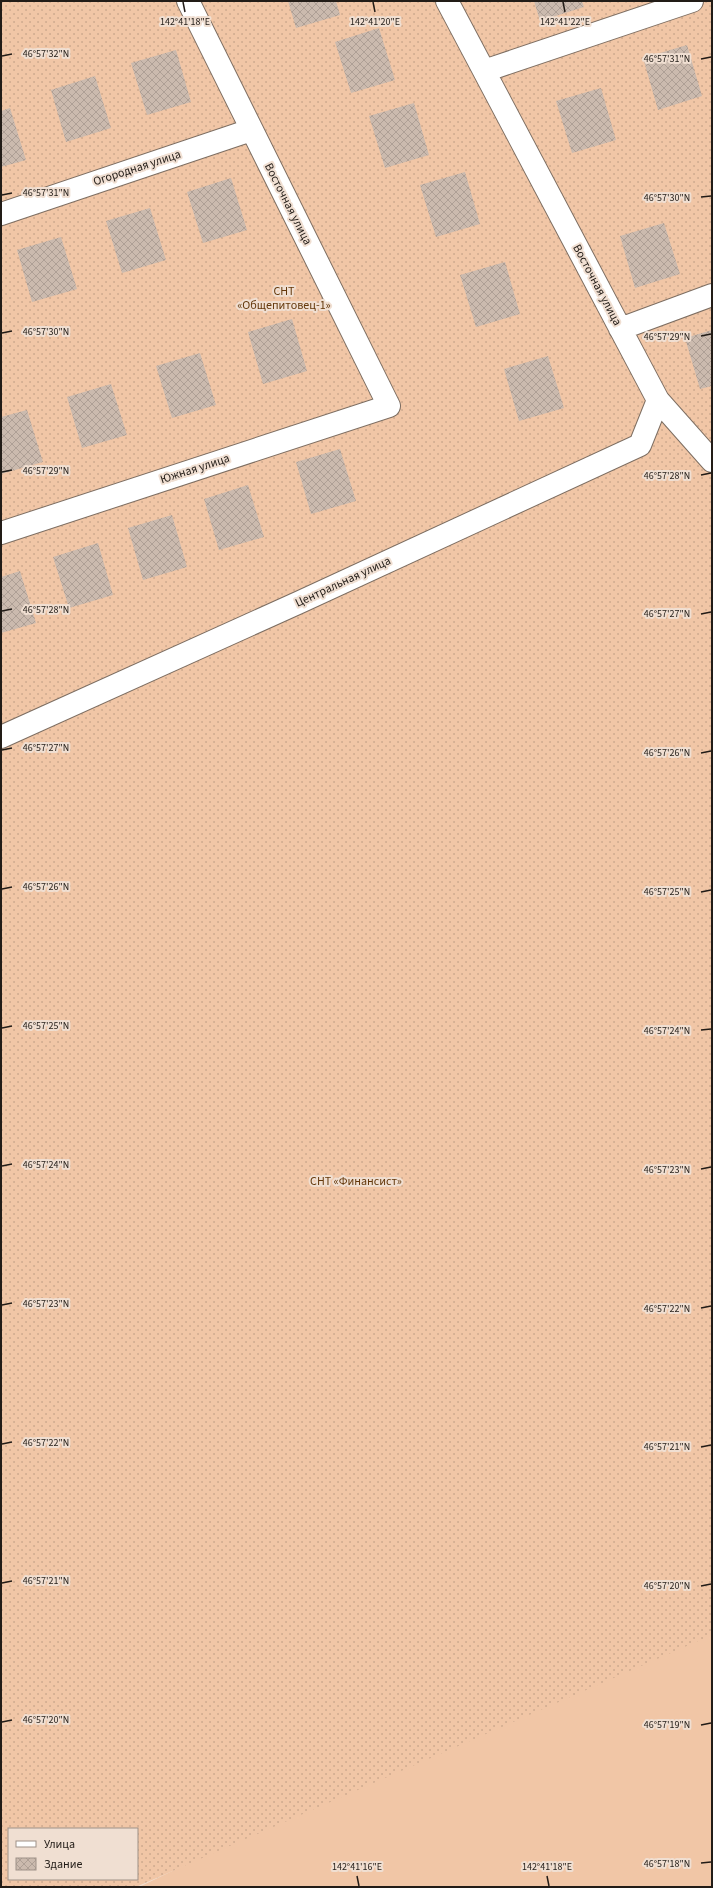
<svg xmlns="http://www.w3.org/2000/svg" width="713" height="1888" font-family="'Source Sans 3',sans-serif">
<defs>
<pattern id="garden-dots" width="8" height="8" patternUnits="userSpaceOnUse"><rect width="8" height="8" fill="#f1c6a6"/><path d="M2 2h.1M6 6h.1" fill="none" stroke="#ceaa8e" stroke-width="1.8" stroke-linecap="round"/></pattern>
<pattern id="building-cross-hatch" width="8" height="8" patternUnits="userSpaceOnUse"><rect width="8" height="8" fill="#cbbaae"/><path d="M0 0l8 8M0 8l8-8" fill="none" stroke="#ae9f95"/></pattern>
</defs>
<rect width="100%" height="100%" fill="#f0dfd2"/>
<path fill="#f1c6a6" d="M712,1611V1887H139Z"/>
<path fill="url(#garden-dots)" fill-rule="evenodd" d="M1,1H712V1635L136,1887H1ZM9,1829H137V1879H9Z"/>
<path fill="url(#building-cross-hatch)" d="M288,1H336L340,15L296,28Z
M534,1H582L584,7L540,21Z
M379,28L395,80L351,93L335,42Z
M687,45L702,96L658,110L643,58Z
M176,50L191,102L147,115L131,63Z
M95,76L111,128L66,142L51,90Z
M601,88L616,140L572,153L556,101Z
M414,103L429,155L385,168L369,116Z
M10,108L26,160L1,167V111Z
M465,172L480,224L436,237L420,185Z
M231,178L247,230L203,243L187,192Z
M150,208L166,260L122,273L106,221Z
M664,223L680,274L635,288L620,236Z
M61,237L77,289L32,302L17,250Z
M505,262L520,314L476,327L460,275Z
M292,319L307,371L263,384L248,332Z
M712,330V386L700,389L685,338Z
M200,353L216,405L172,418L156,366Z
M548,356L564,408L519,421L504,369Z
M111,384L127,435L82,448L67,397Z
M27,410L43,462L1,474V417Z
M340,449L356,501L311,514L296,462Z
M248,485L264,537L219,550L204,499Z
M172,515L187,567L143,580L128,528Z
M98,543L113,595L69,608L53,557Z
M20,571L36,623L1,633V577Z"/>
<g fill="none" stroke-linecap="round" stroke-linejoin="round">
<defs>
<path id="minor" d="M447,1L658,400L712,461
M484,71L692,1
M1,214L251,130
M620,329L712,295
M1,533L389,406L188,1
M1,737L300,602L640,445L658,400"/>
</defs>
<use href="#minor" stroke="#7d6e62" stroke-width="24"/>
<use href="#minor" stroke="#fff" stroke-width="22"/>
</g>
<path fill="none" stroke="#221c17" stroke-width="1.5" d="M183,2L185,12M373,2L375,12M563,2L565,12M2,56L12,54M701,59L711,57M2,195L12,193M701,197L711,196M2,333L12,331M701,336L711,334M2,472L12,470M701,475L711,473M2,611L12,609M701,614L711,612M2,750L12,748M701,753L711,751M2,889L12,887M701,892L711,890M2,1028L12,1026M701,1030L711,1029M2,1166L12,1164M701,1169L711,1167M2,1305L12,1303M701,1308L711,1306M2,1444L12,1442M701,1447L711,1445M2,1583L12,1581M701,1586L711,1584M2,1722L12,1720M701,1725L711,1723M701,1863L711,1862M357,1876L359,1886M547,1876L549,1886"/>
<g text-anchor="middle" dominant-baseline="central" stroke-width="4" stroke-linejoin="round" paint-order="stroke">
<g font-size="12" fill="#221c17" stroke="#f0dfd2">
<text transform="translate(137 168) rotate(-18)">Огородная улица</text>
<text transform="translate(288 204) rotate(63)">Восточная улица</text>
<text transform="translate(597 285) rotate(62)">Восточная улица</text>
<text transform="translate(195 469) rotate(-18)">Южная улица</text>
<text transform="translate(343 582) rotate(-25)">Центральная улица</text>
</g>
<g font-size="12" fill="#64380b" stroke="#f0dfd2">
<text x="284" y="291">СНТ<tspan x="284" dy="14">«Общепитовец-1»</tspan></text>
<text x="356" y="1181">СНТ «Финансист»</text>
</g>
</g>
<g font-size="10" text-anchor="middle" fill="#221c17" stroke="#f0dfd2" stroke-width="4" stroke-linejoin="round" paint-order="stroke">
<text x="185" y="25">142°41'18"E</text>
<text x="375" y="25">142°41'20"E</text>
<text x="565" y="25">142°41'22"E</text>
<text x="46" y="57">46°57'32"N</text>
<text x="667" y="62">46°57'31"N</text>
<text x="46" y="196">46°57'31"N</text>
<text x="667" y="201">46°57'30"N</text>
<text x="46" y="335">46°57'30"N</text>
<text x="667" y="340">46°57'29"N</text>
<text x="46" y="474">46°57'29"N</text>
<text x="667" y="479">46°57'28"N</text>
<text x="46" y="613">46°57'28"N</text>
<text x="667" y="617">46°57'27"N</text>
<text x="46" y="751">46°57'27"N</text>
<text x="667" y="756">46°57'26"N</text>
<text x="46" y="890">46°57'26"N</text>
<text x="667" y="895">46°57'25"N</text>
<text x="46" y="1029">46°57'25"N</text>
<text x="667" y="1034">46°57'24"N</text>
<text x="46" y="1168">46°57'24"N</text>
<text x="667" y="1173">46°57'23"N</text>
<text x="46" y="1307">46°57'23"N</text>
<text x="667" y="1312">46°57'22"N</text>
<text x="46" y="1446">46°57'22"N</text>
<text x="667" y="1450">46°57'21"N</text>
<text x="46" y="1584">46°57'21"N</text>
<text x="667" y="1589">46°57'20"N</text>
<text x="46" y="1723">46°57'20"N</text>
<text x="667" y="1728">46°57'19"N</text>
<text x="667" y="1867">46°57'18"N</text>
<text x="357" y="1870">142°41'16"E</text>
<text x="547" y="1870">142°41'18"E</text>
</g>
<rect width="713" height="1888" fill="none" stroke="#221c17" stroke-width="4"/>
<rect x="8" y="1828" width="130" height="52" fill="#f0dfd2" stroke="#9e9187"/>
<rect x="16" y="1841" width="20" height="6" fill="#ffffff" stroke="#9e9187"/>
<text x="44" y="1848" font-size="12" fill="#221c17">Улица</text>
<rect x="16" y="1858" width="20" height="12" fill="url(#building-cross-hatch)" stroke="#9e9187"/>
<text x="44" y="1868" font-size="12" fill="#221c17">Здание</text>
</svg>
